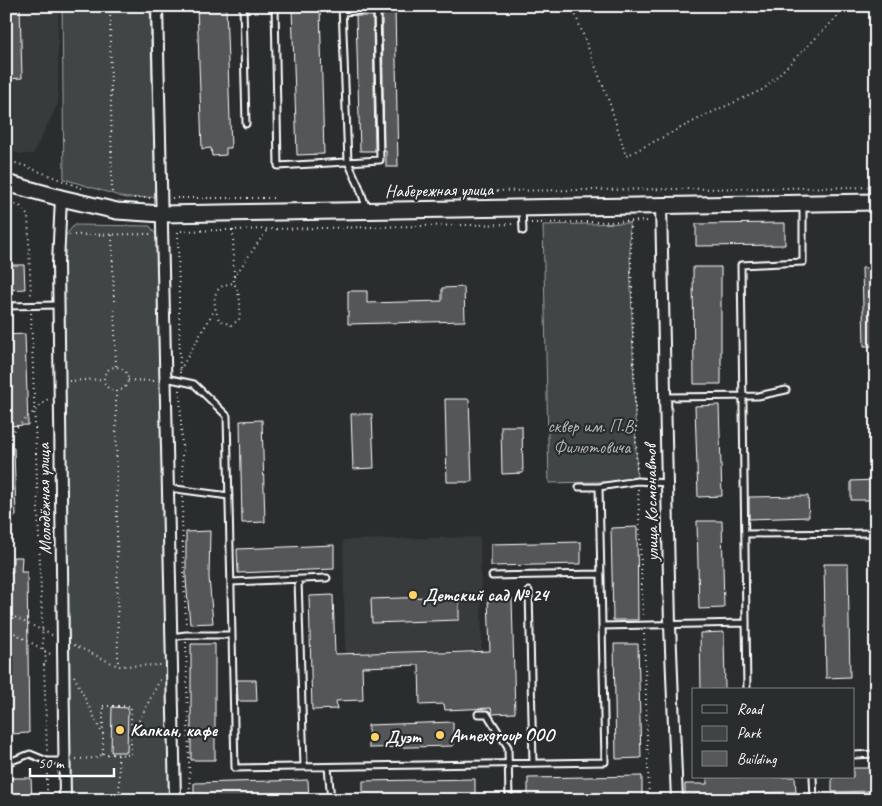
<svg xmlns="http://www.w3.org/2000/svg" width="882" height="806" font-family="Caveat,sans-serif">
<rect width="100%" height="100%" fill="#2a2d2e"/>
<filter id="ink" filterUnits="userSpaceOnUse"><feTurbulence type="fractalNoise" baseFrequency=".02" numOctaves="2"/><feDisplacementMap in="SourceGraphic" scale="10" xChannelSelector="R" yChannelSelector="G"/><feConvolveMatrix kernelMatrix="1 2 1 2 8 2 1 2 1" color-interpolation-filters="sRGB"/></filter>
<g filter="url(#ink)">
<path fill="#373a3b" d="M6,6H58V104L33,154H20L6,150Z
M480,537L482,650L345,654L343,540Z"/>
<path fill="#414445" stroke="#a0a2a2" d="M62,6H150L155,197L126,198L64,179Z
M629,223L637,481L549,483L543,225Z
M74,225L150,226L158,238L172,800H71L63,239Z"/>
<path fill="#555758" stroke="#fff" d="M6,6H20L22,78L6,79Z
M197,6H226L231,148H226V155L212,156L211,148L202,149Z
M383,6H395L398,167H386V151H384L382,16H383Z
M320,7L324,154L297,155L292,8Z
M356,16H373L375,151H360Z
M785,223V245L696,246V224Z
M6,265H24L25,289L6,290Z
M693,267H721V384H694Z
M862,268H876V346H864Z
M464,287L465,321L348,324V291H367V303L442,301V288Z
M25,334L28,425L6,426V335Z
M445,399H469L472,482H447Z
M719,405L722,496L698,497L695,406Z
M351,414H372L374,468L353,469Z
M262,420L265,522L242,523L240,421Z
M501,426H522L523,473L502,474Z
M14,448L16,516H6V449Z
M876,480V500H851V481Z
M808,496L809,517L749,519V497Z
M697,521H722L724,608L699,609Z
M637,527L638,620H613L611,528Z
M210,531L209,577L213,623L190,624L186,580V532Z
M581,542V564L491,566V544Z
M334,545V569L238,573L237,549Z
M13,557H22L21,572H27L29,733L10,734V724L6,725V572H13Z
M824,564H848L850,677L826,678Z
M333,595L335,654L439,651V653L490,651L488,598H512L515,713L492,714L491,708L445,710L444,704L420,705L419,665L362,667L363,700L336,701L337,709L312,710L309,596Z
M459,596V620L372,623L371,599Z
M724,632L725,690H701L700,633Z
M191,644H215V760H191Z
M614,644H638L641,758L616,759Z
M237,680H256L257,701H238Z
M112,707L128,708L127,752H111Z
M453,722V746L369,748L368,725Z
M853,768H876V791L832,792V777H853Z
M642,776V798L528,799V778Z
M707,777H795L796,792L695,794V795H685V784H707Z
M6,778H31L32,800H6Z
M475,779V800H363V781Z
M308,780L309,800H194V783Z"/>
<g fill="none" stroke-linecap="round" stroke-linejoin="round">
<defs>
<path id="lane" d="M243,6L246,124
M275,6L278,166L380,160L377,6
M342,6L348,162L359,186L367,209
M343,12L377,10
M522,209L523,231
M6,306L58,305
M166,378L194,384L227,416L235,768L605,762L599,487
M665,397L758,396L786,390
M579,487H599L637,481L667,483
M168,488L229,496
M745,534L876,533
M492,576L601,574
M298,580L304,767
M231,582L327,578
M529,591L533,763
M602,626L746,623
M171,637L186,635H232
M747,690L741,265L803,262V206
M478,714H487L508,747L509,800
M853,755L876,754
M6,763L30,754L47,761H64
M328,767L331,800
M813,777L814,800"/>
<path id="street" d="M157,6L175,800
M61,198L58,263L65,800
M661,205L670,625L677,800"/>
<path id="secondary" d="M6,183L61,198L117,211L162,214L876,202"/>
</defs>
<use href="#lane" stroke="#fff" stroke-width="9"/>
<use href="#street" stroke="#fff" stroke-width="14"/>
<use href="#secondary" stroke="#fff" stroke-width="19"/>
<path stroke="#fff" stroke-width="2" stroke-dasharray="1 4" stroke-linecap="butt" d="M110,6L112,194
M572,6L610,104L626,156L706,115L764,89L838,16L845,6
M6,160L25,166L84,189
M387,196L488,191L876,187
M134,198H152
M172,198H274
M6,201L20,206L28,216L31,298
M630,222L637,474
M531,223L650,221
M233,230L234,283C211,285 212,302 219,320L231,325L239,320C241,305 241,297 234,283
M69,235L151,234
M112,235L116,367
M234,277L267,230
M31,313L43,650L45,651L46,665H44L47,752
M104 379a12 12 0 1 1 24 0a12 12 0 1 1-24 0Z
M180,370L215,309
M180,373L178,231L514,224
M128,380L156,381
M69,381L104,379
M180,390L183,483
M116,391L118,666
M6,437L49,398
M638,489L643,617
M183,497L182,520L186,627
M6,613L52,635
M6,628L52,655
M644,634L649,800
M186,642L190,800
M74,645L118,666L162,665
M74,676L103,735
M103,706H131V755L103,754Z
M132,734L161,678
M118,755L120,800
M76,759L96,758L103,754
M822,796L876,795
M688,799L805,797
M47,800V770"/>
<use href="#lane" stroke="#2a2d2e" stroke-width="5"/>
<use href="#street" stroke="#2a2d2e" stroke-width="10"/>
<use href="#secondary" stroke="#2a2d2e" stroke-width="15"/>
</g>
</g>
<g fill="#ffd166" stroke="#2a2d2e" stroke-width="2">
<circle cx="413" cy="595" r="5"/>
<circle cx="120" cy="730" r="5"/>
<circle cx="440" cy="735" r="5"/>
<circle cx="375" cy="737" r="5"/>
</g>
<g text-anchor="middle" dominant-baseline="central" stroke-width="4.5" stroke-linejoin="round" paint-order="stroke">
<g font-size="18" fill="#fff" stroke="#2a2d2e">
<text transform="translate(439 190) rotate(-1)">Набережная улица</text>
<text transform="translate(44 499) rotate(-91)">Молодёжная улица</text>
<text transform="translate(651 503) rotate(-91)">улица Космонавтов</text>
</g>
<g font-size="18" fill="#b3b4b5" stroke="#2a2d2e">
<text x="592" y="426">сквер им. П.В.<tspan x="592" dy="21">Филютовича</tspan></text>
</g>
<g font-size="18" font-weight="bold" fill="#fff" stroke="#2a2d2e" text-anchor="start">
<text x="423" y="595">Детский сад № 24</text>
<text x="130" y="730">Капкан, кафе</text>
<text x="450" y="735">Annexgroup ООО</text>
<text x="385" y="737">Дуэт</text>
</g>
</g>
<rect width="882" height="806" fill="none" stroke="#2a2d2e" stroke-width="25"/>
<rect x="12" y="12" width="857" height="781" fill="none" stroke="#fff" stroke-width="2" filter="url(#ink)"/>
<rect x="692" y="688" width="162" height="90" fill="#2a2d2e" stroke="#7f8182"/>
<rect x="702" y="705" width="25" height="8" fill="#2a2d2e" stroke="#7f8182"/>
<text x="737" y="714" font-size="15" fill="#ffffff">Road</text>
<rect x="702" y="726" width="25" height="15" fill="#414445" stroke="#7f8182"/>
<text x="737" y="738" font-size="15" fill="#ffffff">Park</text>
<rect x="702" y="751" width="25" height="15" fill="#555758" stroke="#7f8182"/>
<text x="737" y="764" font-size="15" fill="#ffffff">Building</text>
<path d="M30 768v8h84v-8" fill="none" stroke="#ffffff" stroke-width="2.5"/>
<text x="38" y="768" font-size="15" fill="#ffffff" stroke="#2a2d2e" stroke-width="4" paint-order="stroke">50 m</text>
</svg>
